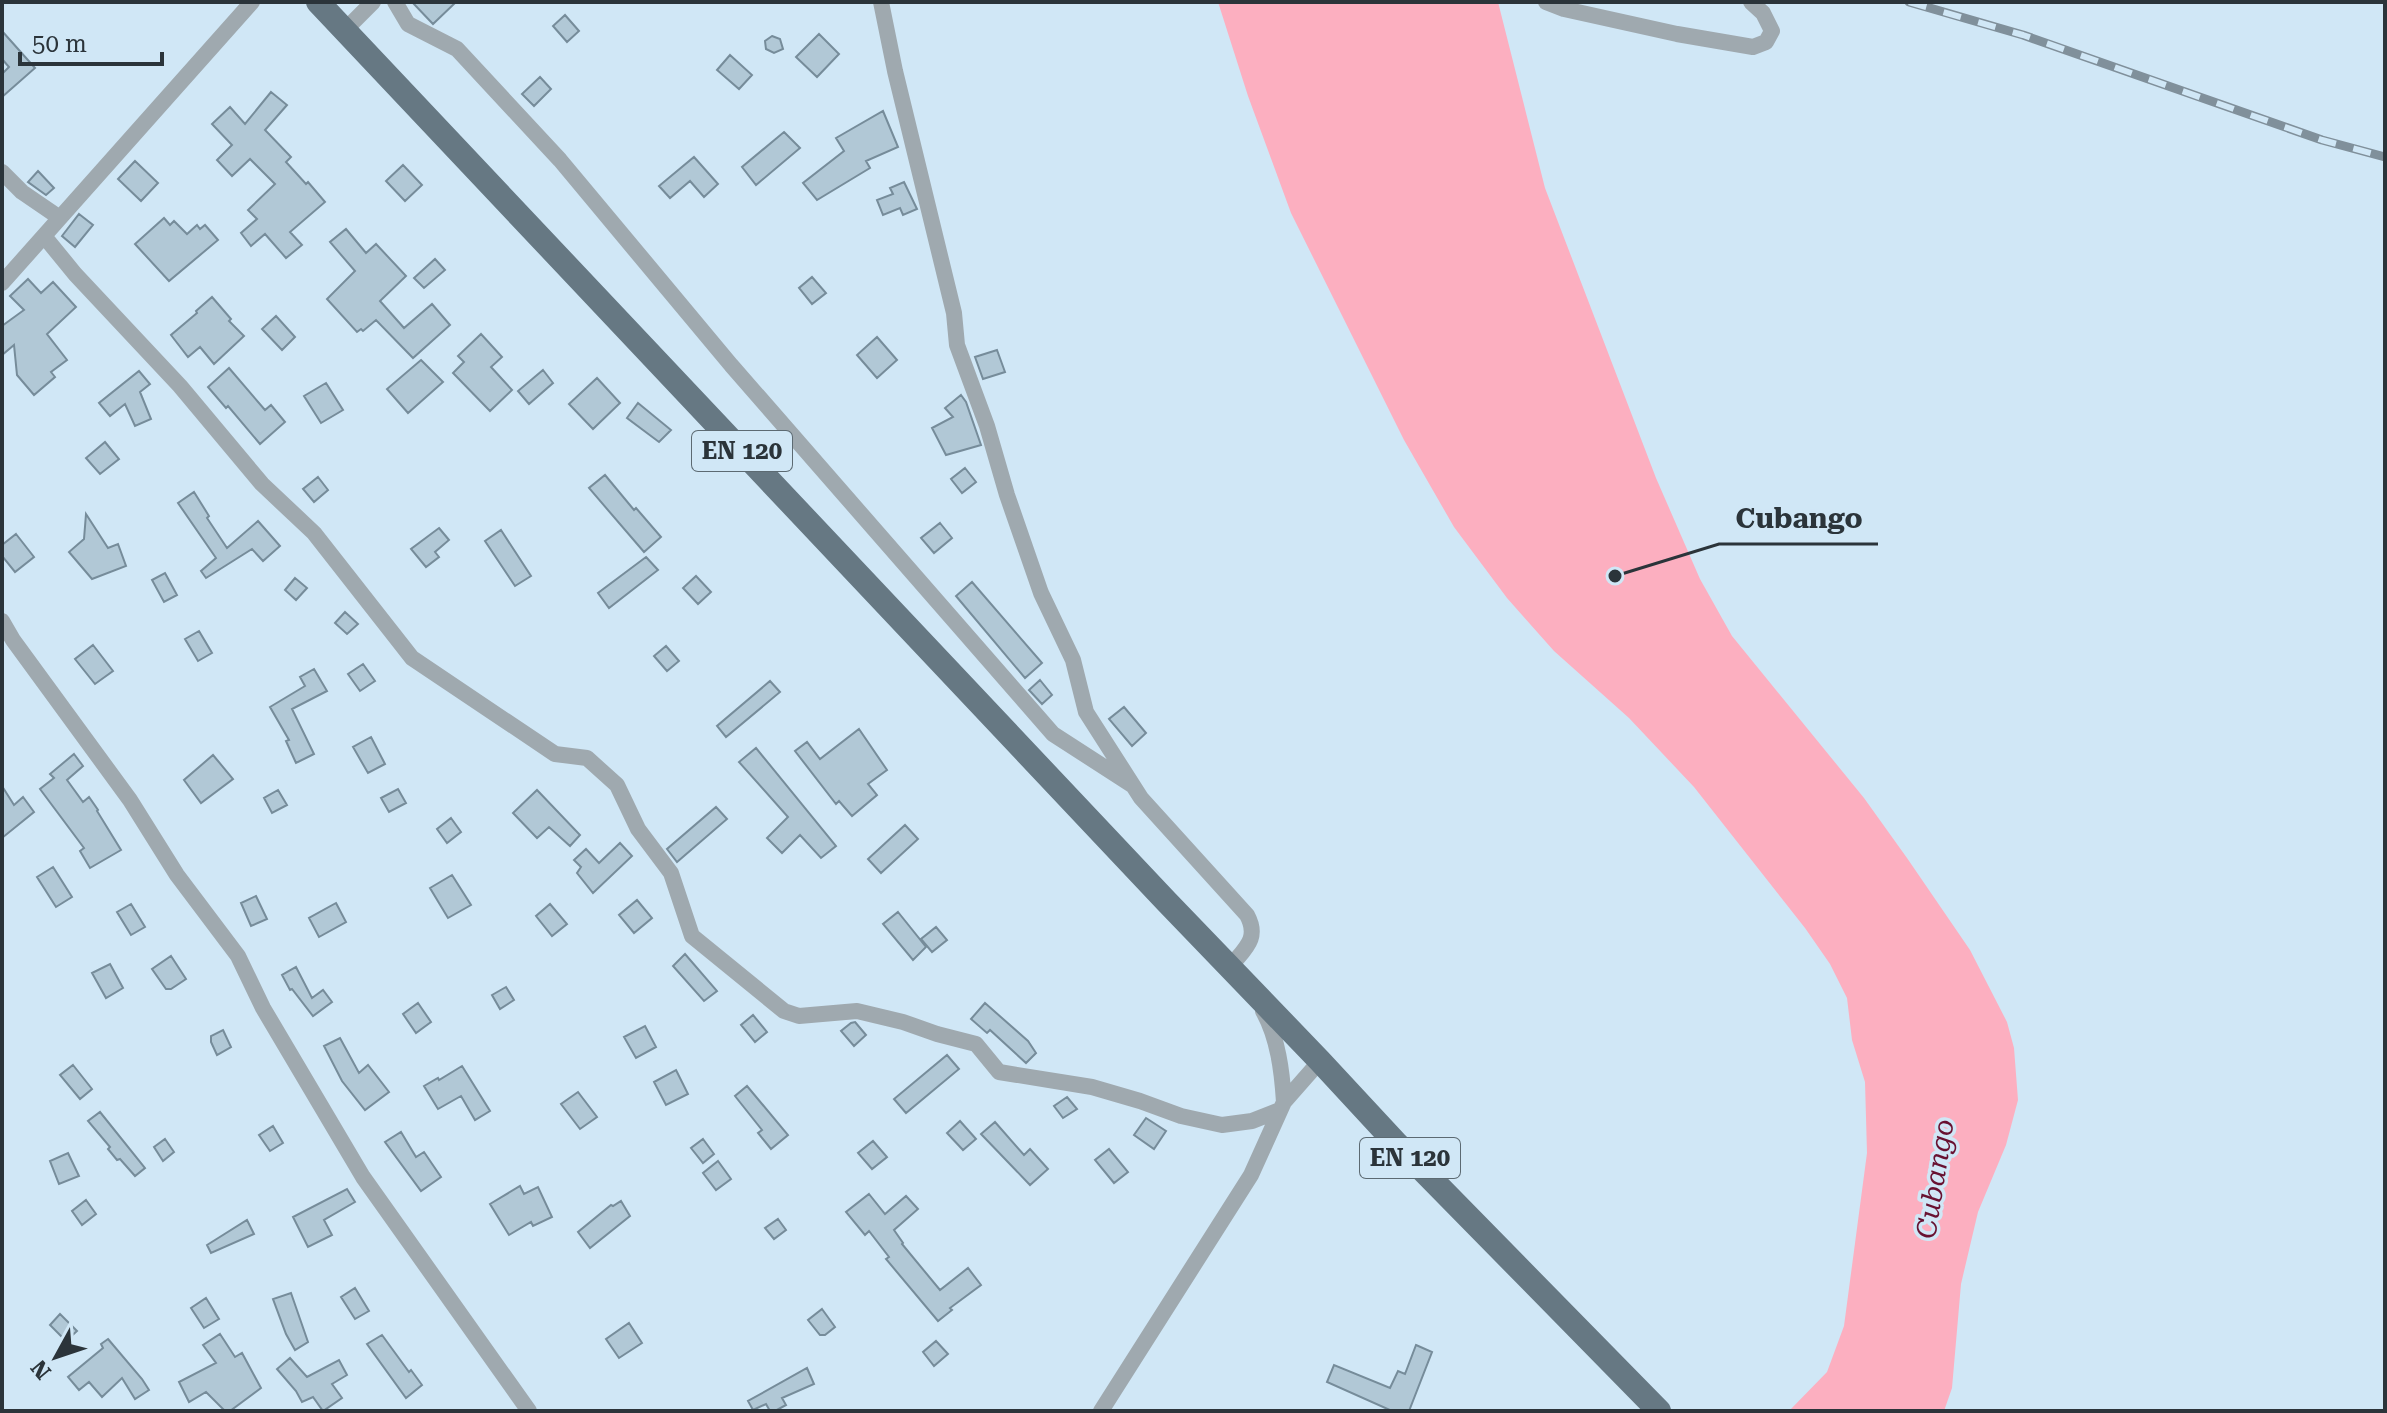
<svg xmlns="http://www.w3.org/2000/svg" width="2387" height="1413" font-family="'Roboto Serif',serif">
<rect width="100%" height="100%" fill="#d0e7f6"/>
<path fill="#fcafc0" d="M1218,2H1498L1545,188L1656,478L1700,579L1732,636L1864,798L1907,858L1970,950L2007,1022L2014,1048L2018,1100L2006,1145L1978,1212L1961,1284L1952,1388L1944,1411H1789L1827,1372L1844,1326L1867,1153L1865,1082L1852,1040L1847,998L1830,964L1805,928L1694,787L1629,718L1554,651L1507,598L1454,527L1404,440L1291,213L1248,96Z"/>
<path fill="#b1c8d6" stroke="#768c9a" stroke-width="2" d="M412,2H456L433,24Z
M565,15L579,31L567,42L553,26Z
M2,31L35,68L2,97V74L9,67L2,59Z
M819,34L839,54L817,77L796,57Z
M772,36L780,39L783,49L774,53L766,49L765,41Z
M730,55L752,75L739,89L717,70Z
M540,77L551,89L534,106L522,94Z
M271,92L287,105L265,130L291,157L286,162L306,184L308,182L325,202L290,232L302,245L286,258L265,234L251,246L241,233L257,219L248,210L275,184L250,159L232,176L217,160L232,145L212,124L230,107L245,124Z
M883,111L898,147L866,161L870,168L817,200L803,183L844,151L836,138Z
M784,132L800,148L756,185L742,167Z
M694,157L718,184L704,197L690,181L670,198L659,186Z
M135,161L158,183L141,201L118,179Z
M403,165L422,185L405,201L386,181Z
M38,171L54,188L46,195L28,182Z
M904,182L917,209L903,215L900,208L883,215L877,200L893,194L890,188Z
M79,214L93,225L75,247L62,236Z
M164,218L170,225L174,221L187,234L197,225L200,229L205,225L218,240L169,281L135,244Z
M346,229L366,253L376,244L406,276L380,301L404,328L432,304L450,325L413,358L376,320L363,331L361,329L357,332L327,299L355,271L330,242Z
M435,259L445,270L424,288L414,278Z
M812,277L826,293L812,304L799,288Z
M28,279L41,293L53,282L76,307L47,334L67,360L51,372L55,377L34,395L17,375L14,345L2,355V326L24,310L10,296Z
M212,297L231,319L229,321L244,336L214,364L200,347L188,357L171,335L197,313L196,311Z
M276,316L295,337L282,350L262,329Z
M481,334L502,357L491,367L512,390L490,411L453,373L464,362L458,356Z
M877,337L897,360L877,378L857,355Z
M997,350L1005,372L983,379L975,357Z
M421,360L443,382L408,413L387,389Z
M229,368L265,410L271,405L285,422L260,444L228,406L226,408L208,387Z
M543,370L553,383L529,404L518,391Z
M139,371L150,384L140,392L151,419L135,426L125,404L110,416L99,403Z
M597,378L620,403L593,429L569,404Z
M326,383L343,410L321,423L304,396Z
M961,395L966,402L981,445L946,455L932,428L953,417L945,408Z
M638,403L671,430L659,442L627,418Z
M105,442L119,459L100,474L86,458Z
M965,468L976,482L962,493L951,479Z
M605,475L634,510L636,508L661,537L644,552L589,488Z
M318,477L328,490L314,502L303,489Z
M194,492L209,516L207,518L227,548L258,521L280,546L263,561L252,549L206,578L201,571L216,558L178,503Z
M86,514L108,548L118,544L126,566L92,579L69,552L84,539Z
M940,523L952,538L934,553L921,538Z
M439,528L449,540L435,552L439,557L426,567L411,549Z
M501,530L531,576L515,586L485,541Z
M16,534L34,557L15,572L2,556V545Z
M646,557L658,570L609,608L598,593Z
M165,573L177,595L164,602L152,580Z
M696,576L711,592L698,604L683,588Z
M295,578L307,588L296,600L285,590Z
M972,582L1042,663L1025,678L956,596Z
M345,612L358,624L347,634L335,623Z
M199,631L212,653L198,661L185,639Z
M93,645L113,671L95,684L75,659Z
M666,646L679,661L667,671L654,656Z
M363,664L375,681L360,691L348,674Z
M314,669L327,691L292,709L314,754L296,763L286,741L289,740L270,707L305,686L300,677Z
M1040,680L1052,695L1042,704L1029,690Z
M770,681L780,692L726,737L717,726Z
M1124,707L1146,733L1132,746L1109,719Z
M859,729L887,770L868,784L877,795L852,816L839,801L836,804L795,751L807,742L820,759Z
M371,737L385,764L368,773L353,747Z
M756,748L836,846L821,858L800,835L782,853L767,838L788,817L739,762Z
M74,754L83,766L67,780L83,802L89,797L98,810L97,811L121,850L90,868L80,851L84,848L40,789L54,778L50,774Z
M213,755L233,779L201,803L184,780Z
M2,786L14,805L23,797L34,812L2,838Z
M398,789L406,803L389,812L381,798Z
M278,790L287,805L272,813L264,798Z
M537,790L580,835L570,846L549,827L537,838L513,813Z
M716,807L727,819L677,862L667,849Z
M451,818L461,832L447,843L437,829Z
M905,825L918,839L881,873L868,859Z
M620,843L632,856L593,893L577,873L581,867L574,860L586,849L599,863Z
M53,867L72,897L56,907L37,877Z
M452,875L471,905L448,918L430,888Z
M256,896L267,919L251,926L241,903Z
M637,900L652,918L634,933L619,915Z
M336,903L346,922L319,937L309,918Z
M131,904L145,927L131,935L117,912Z
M550,904L567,924L552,936L536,916Z
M898,912L926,947L913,960L883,924Z
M936,927L947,940L932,952L921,939Z
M685,954L717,991L704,1001L673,966Z
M171,956L186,979L171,989H166L152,969Z
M110,964L123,988L106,998L92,973Z
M296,967L312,998L323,990L332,1002L313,1016L292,989L290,990L282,975Z
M506,987L514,1000L500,1009L492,995Z
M418,1003L431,1022L416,1033L403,1014Z
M985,1003L1028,1041L1036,1053L1026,1063L990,1030L987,1033L971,1019Z
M753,1015L767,1032L755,1042L741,1025Z
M855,1022L866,1035L854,1046L841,1031L851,1023Z
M645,1026L656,1047L636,1058L624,1037Z
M223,1030L231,1047L217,1055L211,1042V1036Z
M340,1038L359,1073L368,1065L389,1092L365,1110L342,1081L324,1046Z
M947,1055L959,1069L906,1113L894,1099Z
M73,1065L92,1089L80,1099L60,1075Z
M462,1066L490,1111L475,1120L461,1096L438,1109L424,1086L438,1078L439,1080Z
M676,1070L688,1094L666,1105L654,1082Z
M747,1086L788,1135L771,1149L758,1133L762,1130L735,1096Z
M578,1092L597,1117L580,1129L561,1104Z
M1067,1097L1077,1109L1063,1118L1054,1106Z
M100,1112L145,1168L135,1176L120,1159L117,1160L108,1149L110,1147L88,1121Z
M1146,1118L1166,1131L1154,1149L1134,1135Z
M960,1121L976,1139L963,1150L947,1133Z
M995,1122L1024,1155L1030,1149L1048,1169L1030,1185L981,1134Z
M273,1126L283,1143L270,1151L259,1135Z
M401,1132L416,1157L424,1152L441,1177L421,1191L385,1142Z
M165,1139L174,1152L163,1161L154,1147Z
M703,1139L714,1154L703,1163L691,1148Z
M873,1141L887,1157L872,1169L858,1153Z
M1109,1149L1128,1172L1114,1183L1095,1160Z
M68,1153L79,1176L59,1184L50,1161Z
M718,1161L731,1179L716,1190L703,1173Z
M520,1186L524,1194L538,1187L552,1217L533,1226L531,1222L509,1235L490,1204Z
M347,1189L355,1202L324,1220L332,1235L308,1247L293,1217Z
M869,1194L885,1214L906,1196L918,1209L894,1230L903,1243L902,1244L940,1290L968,1268L981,1285L950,1308L952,1310L938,1321L886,1259L889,1257L869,1231L865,1235L846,1212Z
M86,1200L96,1214L82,1225L72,1211Z
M621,1201L630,1216L590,1248L578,1232L611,1205L613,1206Z
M778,1219L786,1230L774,1239L765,1228Z
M247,1220L254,1234L211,1253L207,1245Z
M355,1288L369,1311L355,1319L341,1297Z
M291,1293L308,1342L295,1350L286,1334L273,1299Z
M206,1298L219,1319L204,1328L191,1308Z
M822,1309L835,1327L825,1335H820L808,1320Z
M60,1314L77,1331L66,1341L50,1325Z
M629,1323L642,1343L619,1358L606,1339Z
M220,1334L235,1357L242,1353L261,1388L230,1411H225L206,1392L189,1402L179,1382L216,1363L203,1345Z
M382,1335L409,1372L411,1370L422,1385L406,1398L367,1344Z
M108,1339L142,1379L149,1390L135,1399L122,1378L102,1397L89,1382L79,1390L68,1377L103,1348L101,1344Z
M936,1341L948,1354L934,1366L923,1352Z
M1416,1345L1432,1352L1409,1411H1392L1327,1382L1334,1365L1390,1388L1398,1371L1405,1374Z
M290,1358L307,1377L339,1360L347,1375L332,1384L342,1398L323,1411L313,1397L302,1402L296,1391L277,1369Z
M807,1368L814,1384L782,1398L786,1405L775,1411H770L766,1404L753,1410L748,1401Z"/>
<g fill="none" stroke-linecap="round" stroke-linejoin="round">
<path stroke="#9fa9af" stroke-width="16" d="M395,2L408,24L457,49L560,160L731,365L1053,734L1132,785
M881,2L895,71L954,313L957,345L987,426L1007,495L1041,593L1073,660L1086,712L1141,798L1247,915C1260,939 1244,949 1230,967
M1546,2L1564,9L1677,34L1753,47L1766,42L1772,31L1763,13L1751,2
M345,30L373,2
M2,172L22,192L60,218
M44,236L75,274L180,386L262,484L314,533L412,658L555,754L587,758L617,785L638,829L671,873L692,936L784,1011L799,1016L857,1011L903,1022L937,1034L976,1044L999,1072L1092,1087L1140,1101L1181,1116L1222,1125L1252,1121L1280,1110
M2,283L252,2
M2,621L13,640L130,800L177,875L238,956L263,1008L363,1177L529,1411
M1263,1011C1278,1038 1282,1071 1284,1102
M1101,1411L1251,1175L1284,1102L1320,1061"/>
<path stroke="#667883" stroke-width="24" d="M318,2L1166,901L1320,1061L1396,1143L1659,1411"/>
<defs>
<path id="rail" d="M1909,2L2023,35L2322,140L2385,157"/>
</defs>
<use href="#rail" stroke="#80909b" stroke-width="9"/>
<use href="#rail" stroke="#d0e7f6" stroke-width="6" stroke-dasharray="18" stroke-linecap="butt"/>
</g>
<g text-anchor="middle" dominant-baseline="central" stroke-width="7" stroke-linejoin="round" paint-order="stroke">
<g fill="#d0e7f6" stroke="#5c6a72" stroke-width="2">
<rect x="692" y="431" width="100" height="40" rx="6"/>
<rect x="1360" y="1138" width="100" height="40" rx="6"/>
</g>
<g font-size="24" font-weight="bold" fill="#2b343a">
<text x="742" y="451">EN 120</text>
<text x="1410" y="1158">EN 120</text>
</g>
<g font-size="28" font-style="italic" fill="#681131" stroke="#d0e7f6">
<text transform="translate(1935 1179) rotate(-81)">Cubango</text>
</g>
</g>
<path fill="none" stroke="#2b343a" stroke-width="3" d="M1615 576L1719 544H1878"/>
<circle fill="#2b343a" stroke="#d0e7f6" stroke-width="3" cx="1615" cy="576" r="8"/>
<g font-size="28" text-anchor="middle" font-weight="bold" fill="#2b343a" stroke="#d0e7f6" stroke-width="7" stroke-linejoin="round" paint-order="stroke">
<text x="1799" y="528">Cubango</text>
</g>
<rect width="2387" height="1413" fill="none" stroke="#2b343a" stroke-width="8"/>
<g transform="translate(56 1357) rotate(230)" stroke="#d0e7f6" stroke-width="6" paint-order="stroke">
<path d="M0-6L14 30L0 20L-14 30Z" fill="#2b343a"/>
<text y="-12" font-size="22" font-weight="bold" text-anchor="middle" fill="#2b343a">N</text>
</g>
<path d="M20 52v12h142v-12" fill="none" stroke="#2b343a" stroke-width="4"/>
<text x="32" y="52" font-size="24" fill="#2b343a" stroke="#d0e7f6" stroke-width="6" paint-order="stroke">50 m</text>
</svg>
